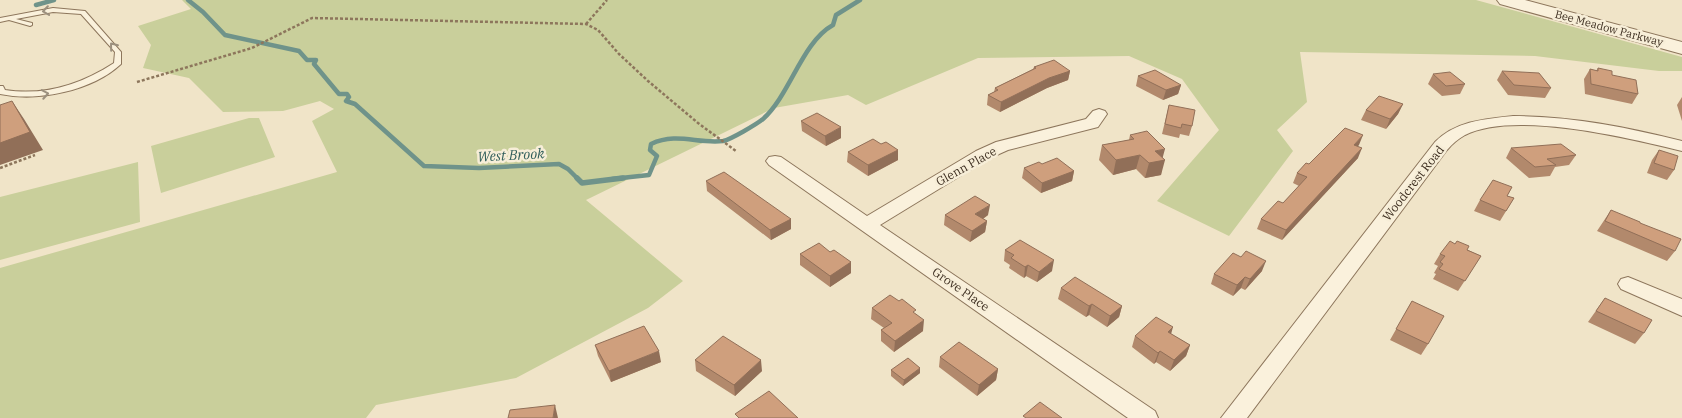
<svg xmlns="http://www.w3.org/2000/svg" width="1682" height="418" font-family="'IBM Plex Serif',serif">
<rect width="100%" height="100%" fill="#f0e4c8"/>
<path fill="#c9cf9b" d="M182,0H1476L1682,57V71H1659L1535,56L1300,52L1307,102L1277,130L1293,151L1229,236L1157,201L1219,130L1182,79L1129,56L978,58L866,105L848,95L774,108L586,200L683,281L648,308L516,378L376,405L366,418H0V268L337,172L312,121L334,109L320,101L283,111L223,112L189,78L143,68L151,45L138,26L191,9Z
M249,118H259L275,157L161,193L151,146Z
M138,162L140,222L0,260V197Z"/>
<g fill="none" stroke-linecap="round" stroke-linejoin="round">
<path stroke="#6f938a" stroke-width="4.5" d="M188,0L203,12L225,35L299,51L307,60H316L314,64L339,94H347L349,97L346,101L355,104L424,166L479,168L559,164L568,169L578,179
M36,5L54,0
M612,179L649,175L657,156L650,150L651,144C677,132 697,144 723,141C730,140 757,124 763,119C790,95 802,42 833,25L836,15L860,0"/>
<path stroke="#6f938a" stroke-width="5.5" d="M577,178L582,183L623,178"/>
<defs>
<path id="service" d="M53,8L85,11L121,52V64C92,91 38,102 0,94V86H3L5,90C45,96 80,85 114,63L115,52L81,14L53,12L16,19L32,23V25L30,26L9,20L0,22V18Z"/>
<path id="minor" d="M1099,109L1105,111L1107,114L1098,127L1008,150L988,159L880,225L1155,411L1158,418H1128L769,165L766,161L769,157L775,156L781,157L867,216L976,151L996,142L1086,119L1093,111Z
M1513,116C1571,116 1626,127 1682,141V151C1629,138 1514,110 1465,135C1458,139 1452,144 1447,150L1247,418H1221L1435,142C1456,121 1484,119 1513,116Z
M1628,277L1682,299V316L1621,289L1618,284L1621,279Z"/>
<path id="tertiary" d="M1497,0H1525L1682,42V54L1500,4Z"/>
</defs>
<use href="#service" stroke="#8d765c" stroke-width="2"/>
<use href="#minor" stroke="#8d765c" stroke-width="2"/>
<use href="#tertiary" stroke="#8d765c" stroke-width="2"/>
<path stroke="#8d765c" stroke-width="2.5" stroke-dasharray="3 2" stroke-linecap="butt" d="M586,24L607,0
M137,82L252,48L312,18L586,24L598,30L619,54L648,81L698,123L736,151
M0,168L35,155"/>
<use href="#service" fill="#faf1dc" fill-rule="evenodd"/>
<use href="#minor" fill="#faf1dc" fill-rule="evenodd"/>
<use href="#tertiary" fill="#faf1dc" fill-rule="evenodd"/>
</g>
<path fill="#b2896c" d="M1034,67L1070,71L1068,80L1047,88L1000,112L987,105L988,95L994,92L995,88L1033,69Z
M1598,68L1612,75L1638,94L1632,104L1585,94L1584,79L1590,69L1596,71Z
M1502,71L1551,88L1545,98L1508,95L1497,80Z
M1433,74L1465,84L1460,94L1442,96L1428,84Z
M1138,76L1181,85L1178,94L1163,100L1136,86Z
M1682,97V121L1677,105Z
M1403,104L1398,114L1386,129L1361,120L1366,110Z
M1169,105L1192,126L1189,136L1180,134L1179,138L1162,134Z
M801,121L841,138L826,146L802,131Z
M1130,135L1163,158L1161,175L1145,178L1136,169L1113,175L1099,160L1102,145L1129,140Z
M881,144L898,150V160L868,176L847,162L848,152Z
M1359,145L1357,146L1358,158L1282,240L1257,229L1261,219L1283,203L1299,186L1293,183L1297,173L1309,164Z
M1511,148L1576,155L1569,165L1555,167L1550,176L1529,178L1506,158Z
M1659,150L1674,170L1667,180L1647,173L1652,160Z
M1042,164L1074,171L1072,181L1041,193L1022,178L1024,168Z
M706,181L791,219V229L771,240L707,191Z
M1512,187L1507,196L1514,198L1500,221L1474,211L1480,200Z
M1611,210L1675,251L1667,261L1597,231Z
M945,215H988L983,219L987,221L985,232L970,242L944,225Z
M1005,250L1052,271L1037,282L1026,276L1024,278L1009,268L1010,265L1004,261Z
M1468,250L1481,256L1458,291L1433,279L1436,274L1434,273L1438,266L1434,264L1440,254Z
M830,252L851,262V273L830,287L800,265V254Z
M1262,271L1245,290L1241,288L1233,296L1211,284L1214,274Z
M1061,288L1122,306L1119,317L1107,327L1089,315L1086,317L1058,299Z
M1605,298L1644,333L1635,344L1588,322Z
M1412,301L1428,344L1421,355L1390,340Z
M872,308L916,314L923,331L894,352L881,341V330L884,328L871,319Z
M1171,334L1190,345L1186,356L1170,371L1156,362L1154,364L1132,347L1135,336Z
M595,345L661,362L611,382L598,356Z
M940,357L998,369L996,380L977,396L939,367Z
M695,360L762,371L735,396L696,371Z
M891,370L920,373L903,386L891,376Z"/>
<path fill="#916f58" d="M1070,71L1068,80L1047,88L1000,112L1001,102L1049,78Z
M1181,85L1178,94L1163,100L1166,90Z
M12,101L24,119L43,150L0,165V143Z
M1403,104L1398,114L1386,129L1390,119Z
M841,127V138L826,146L825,136Z
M1363,135L1359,145L1350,155L1354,145Z
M1362,148L1358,158L1282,240L1286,230Z
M1165,149L1162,160H1165L1161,175L1145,178L1149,163L1155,151Z
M898,150V160L868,176V165Z
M1140,155L1136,169L1113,175L1116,160Z
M1074,171L1072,181L1041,193L1042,183Z
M990,205L988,215L974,225L975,214Z
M791,219V229L771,240L770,230Z
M987,221L985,232L970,242L972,231Z
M1054,260L1052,271L1037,282L1039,272Z
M1266,261L1262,271L1245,290L1250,279Z
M851,262V273L830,287V276Z
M1028,265L1026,276L1024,278L1025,267Z
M1245,277L1241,288L1233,296L1237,285Z
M1092,304L1089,315L1086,317L1089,306Z
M1122,306L1119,317L1107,327L1110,316Z
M924,320L923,331L894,352L895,341Z
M1173,327L1170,338L1168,332Z
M1190,345L1186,356L1170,371L1174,360Z
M659,351L661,362L611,382L609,371Z
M1160,351L1156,362L1154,364L1158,353Z
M761,360L762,371L735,396L734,385Z
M920,368V373L903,386L904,380Z
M998,369L996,380L977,396L979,385Z
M555,405L558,418H553Z"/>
<path fill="#cf9f7d" stroke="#916f58" d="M1054,60L1070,71L1049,78L1001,102L988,95L998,90L995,88L1036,68L1034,67Z
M1598,68L1612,71V75L1636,80L1638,94L1591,84L1590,69L1598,71Z
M1155,70L1181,85L1166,90L1138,76Z
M1502,71L1539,73L1551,88L1514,85Z
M1450,72L1465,84L1446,86L1433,74Z
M1379,96L1403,104L1390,119L1366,110Z
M12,101L30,132L0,143V105Z
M1169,105L1195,110L1192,126L1182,124L1181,128L1165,124Z
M817,113L841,127L825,136L801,121Z
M1345,128L1363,135L1354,145L1362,148L1286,230L1261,219L1278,201L1283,203L1307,177L1297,173L1306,163L1309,164Z
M1147,131L1165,149L1155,151L1165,160L1149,163L1140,155L1116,160L1102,145L1134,139L1130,135Z
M873,139L881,144L886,142L898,150L868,165L848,152Z
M1561,144L1576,155L1547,159L1556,165L1535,167L1511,148Z
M1659,150L1678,156L1674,170L1654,163Z
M1057,158L1074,171L1042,183L1024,168L1039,162L1042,164Z
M724,172L791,219L770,230L706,181Z
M1493,180L1512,187L1507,196L1514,198L1506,211L1480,200Z
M975,196L990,205L975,214L987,221L972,231L945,215Z
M1611,210L1640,222V223L1681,239L1675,251L1605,221Z
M1020,240L1054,260L1039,272L1028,265L1025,267L1011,258L1014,255L1005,250Z
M1450,241L1455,244L1457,241L1469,246L1467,250L1481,256L1465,281L1439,269L1443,264L1440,262L1445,256L1440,254Z
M819,243L830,252L834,250L851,262L830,276L800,254Z
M1246,251L1266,261L1250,279L1245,277L1237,285L1214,274L1233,253L1241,257Z
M1075,277L1122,306L1110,316L1092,304L1089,306L1061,288Z
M890,295L899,301L902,299L916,310L913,312L924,320L895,341L881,330L892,323L872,308Z
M1605,298L1652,320L1644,333L1596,311Z
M1412,301L1444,316L1428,344L1396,329Z
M1156,317L1173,327L1168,332L1190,345L1174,360L1160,351L1158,353L1135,336Z
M644,326L659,351L609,371L595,345Z
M723,336L761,360L734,385L695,360Z
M959,342L998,369L979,385L940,357Z
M908,358L920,368L904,380L891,370Z
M769,391L798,418H739L735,414Z
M1040,402L1062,418H1026L1023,416Z
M555,405L553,418H508L510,410Z"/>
<defs><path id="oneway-chevron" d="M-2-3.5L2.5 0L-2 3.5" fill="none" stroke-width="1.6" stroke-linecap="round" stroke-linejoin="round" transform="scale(1.25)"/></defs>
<g stroke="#9c907e">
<use href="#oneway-chevron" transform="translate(46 11) rotate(172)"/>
<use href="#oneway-chevron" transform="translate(113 46) rotate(-129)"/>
<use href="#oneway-chevron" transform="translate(45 94) rotate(-10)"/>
</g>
<g text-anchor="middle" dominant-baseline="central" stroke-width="5" stroke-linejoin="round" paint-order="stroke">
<g font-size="11" fill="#3d2e20" stroke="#f7eed8">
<text transform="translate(1609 28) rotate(15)">Bee Meadow Parkway</text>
</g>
<g font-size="12" fill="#3d2e20" stroke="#f7eed8">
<text transform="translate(966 166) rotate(-29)">Glenn Place</text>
<text transform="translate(1413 183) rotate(-52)">Woodcrest Road</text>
<text transform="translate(961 289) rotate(35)">Grove Place</text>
</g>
<g font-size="14" font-style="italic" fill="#2f5d5a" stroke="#f7eed8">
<text transform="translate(511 155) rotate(-3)">West Brook</text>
</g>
</g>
</svg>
